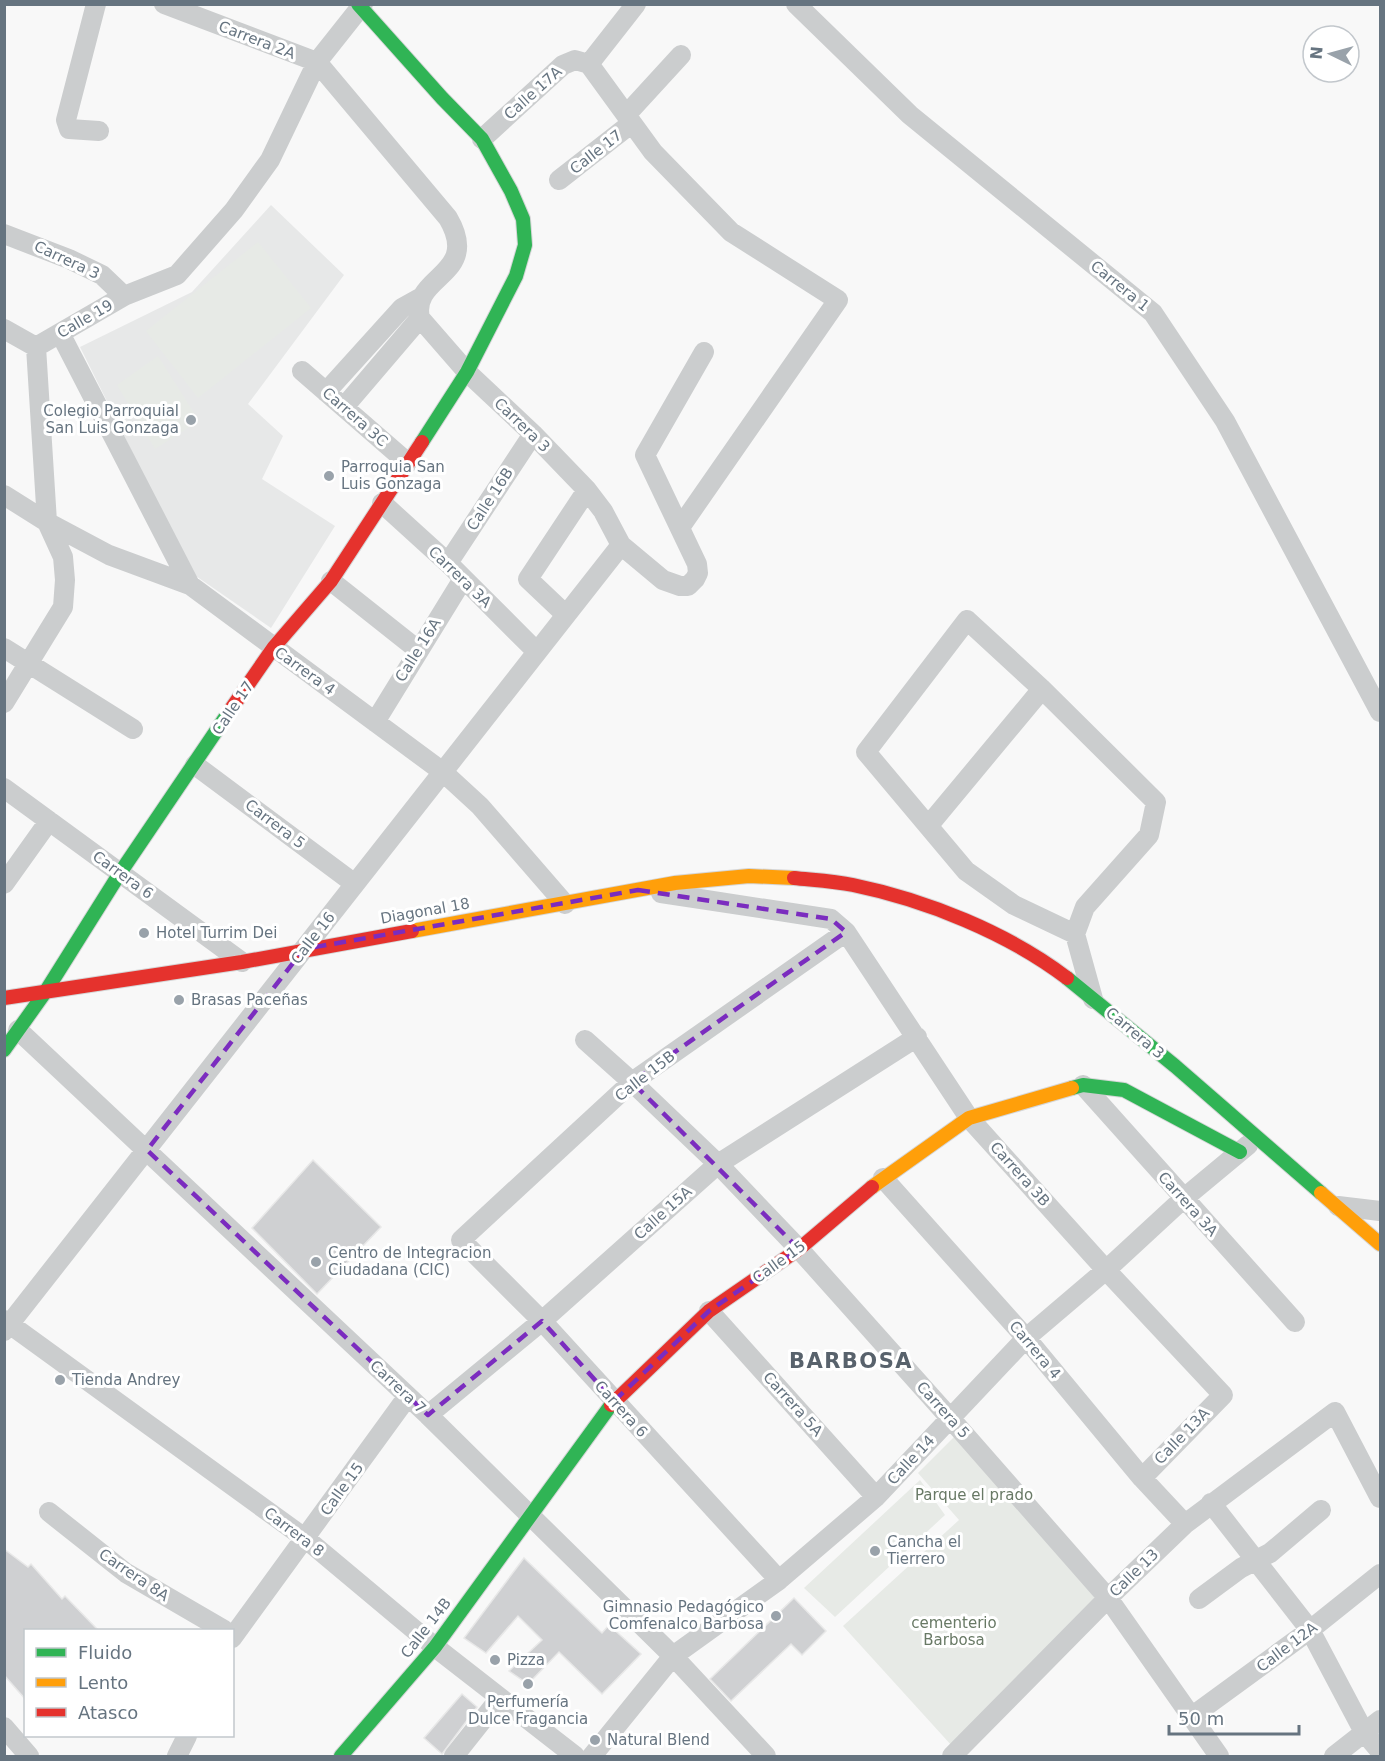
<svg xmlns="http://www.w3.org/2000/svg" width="1385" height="1761" font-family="'DejaVu Sans',sans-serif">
<rect width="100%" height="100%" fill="#f8f8f8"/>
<path fill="#e7e8e8" d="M271,205L344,275L248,404L283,436L262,479L335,526L271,628L193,574L80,347L192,292Z"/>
<path fill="#e7eae6" d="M258,242L311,308L198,398L146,331Z
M158,356L199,421L155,449L117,385Z
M957,1434L1099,1598L952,1746L843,1626L959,1520L918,1473Z
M920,1480L945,1515L835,1617L804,1588Z"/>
<path fill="#cfd0d2" stroke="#e8e8e8" stroke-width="1.5" d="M313,1160L381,1227L317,1294L252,1228Z
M4,1549L28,1567L31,1564L62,1599L65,1596L98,1630H26V1700L4,1675Z
M524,1558L602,1633L609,1625L641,1654L602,1694L559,1652L528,1684L509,1671L542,1640L518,1616L486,1653L464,1638Z
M794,1598L826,1631L802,1655L791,1644L731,1701L710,1679Z
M462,1694L477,1707L442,1754L424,1738Z"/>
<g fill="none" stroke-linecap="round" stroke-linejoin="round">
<defs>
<path id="fast" d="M358,4L442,98L482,139L511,191L523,219L525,245L516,276L467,372L422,442
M1067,978L1175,1066L1321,1193
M4,1050L46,991L120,873L229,712
M1072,1088L1083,1085L1124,1090L1240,1152
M341,1756L435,1647L611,1405"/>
<path id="slow" d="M412,931L675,883L749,876L794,878
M872,1187L969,1118L1072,1088
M1321,1193L1380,1244"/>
<path id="jam" d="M229,712L274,647L331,581L422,442
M794,878C813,880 834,881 853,885C926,900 1008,933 1067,978
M4,998L242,962L412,931
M611,1405L709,1311L799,1249L872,1187"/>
</defs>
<use href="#fast" stroke="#d5d6d7" stroke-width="16"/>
<use href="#slow" stroke="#d5d6d7" stroke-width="16"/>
<use href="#jam" stroke="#d5d6d7" stroke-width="16"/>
<path stroke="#cbcdce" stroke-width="20" d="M96,4L66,120L69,129L99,131
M164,4L317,62L448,218C482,276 410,275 420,318L467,372L533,434L587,490L603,511L621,545L663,580L680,586H688L695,579L698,573L697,564L645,455L704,352
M796,4L910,115L1153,313L1225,421L1380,712
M589,64L653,152L731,232L838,300L681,526
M589,64L636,4
M626,115L681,55
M482,139L563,65L575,60L589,64
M559,180L632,123
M4,234L69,259L102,275L124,296
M4,329L36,347
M60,333L190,585
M36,347L124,296L177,275L234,210L270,160L317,62L363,4
M302,371L408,463
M326,392L402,308L420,298
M344,407L420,318
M4,495L47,522L109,555L190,585L443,772L480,806L565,904
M382,503L448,563L537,652
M448,563L533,434
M331,581L418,650
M566,615L528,579L587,490
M4,648L133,729
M4,703L63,607L65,580L63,557L47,522L36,347
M375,722L463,579
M195,765L355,884
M4,788L242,962
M929,825L1042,689
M4,884L49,821
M661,893L831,919L846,932L969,1118L1106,1270L1223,1395L1142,1478
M1075,934L1014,905L966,871L866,752L967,620L1042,689L1156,802L1149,835L1085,907L1075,934L1093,999
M18,1030L428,1415L673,1656L766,1756
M585,1040L632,1082L718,1164L799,1249L950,1418L1108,1598L1219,1756
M1083,1085L1295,1322
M883,1178L1026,1338L1142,1478L1185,1524
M1338,1206L1380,1211
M709,1311L876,1497
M4,1320L306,1539L435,1647L575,1756
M4,1331L621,545
M428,1415L542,1321L718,1164L917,1037
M1211,1503L1310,1630L1364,1732L1380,1751
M49,1512L126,1573L224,1630
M779,1580L542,1321L461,1240L632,1082L846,932
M1199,1599L1241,1568L1270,1553L1321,1510
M232,1638L408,1396
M1191,1717L1310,1630L1380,1574
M4,1727L29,1756
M177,1756L187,1736
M454,1756L500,1698
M592,1756L673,1656L779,1580L876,1497L1026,1338L1106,1270L1183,1199L1248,1145
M952,1756L1108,1598L1185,1524L1335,1412L1380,1498
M1334,1756L1380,1720"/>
<use href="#fast" stroke="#30b455" stroke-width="14"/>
<use href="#slow" stroke="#ff9f0a" stroke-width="14"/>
<use href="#jam" stroke="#e5322d" stroke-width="14"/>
</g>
<path fill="none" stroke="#7b2cbf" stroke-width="4.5" stroke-dasharray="12 8" stroke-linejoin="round" d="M638,890L831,919L846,932L632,1082L799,1249L709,1311L614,1401L542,1321L428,1415L147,1150L304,949Z"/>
<g fill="#99a2aa" stroke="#fff" stroke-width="2">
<circle cx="191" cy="420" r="6"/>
<circle cx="329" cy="476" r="6"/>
<circle cx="144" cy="933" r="6"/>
<circle cx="179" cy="1000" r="6"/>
<circle cx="316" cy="1262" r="6"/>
<circle cx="60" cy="1380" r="6"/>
<circle cx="875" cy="1551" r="6"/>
<circle cx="776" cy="1616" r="6"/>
<circle cx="495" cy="1660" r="6"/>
<circle cx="528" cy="1684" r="6"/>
<circle cx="595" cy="1740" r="6"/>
</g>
<g text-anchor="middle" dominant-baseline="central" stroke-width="6" stroke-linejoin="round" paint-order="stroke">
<g font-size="15" fill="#667480" stroke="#fff">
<text transform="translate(257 40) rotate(21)">Carrera 2A</text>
<text transform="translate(533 93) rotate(-42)">Calle 17A</text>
<text transform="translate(596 152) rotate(-38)">Calle 17</text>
<text transform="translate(67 260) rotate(25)">Carrera 3</text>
<text transform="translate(1120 286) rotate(39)">Carrera 1</text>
<text transform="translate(85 319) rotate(-30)">Calle 19</text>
<text transform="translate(355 417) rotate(41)">Carrera 3C</text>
<text transform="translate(522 425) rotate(44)">Carrera 3</text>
<text transform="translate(490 499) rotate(-57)">Calle 16B</text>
<text transform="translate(460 577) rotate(44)">Carrera 3A</text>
<text transform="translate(418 650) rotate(-58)">Calle 16A</text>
<text transform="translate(305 671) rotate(36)">Carrera 4</text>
<text transform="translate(233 708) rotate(-56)">Calle 17</text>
<text transform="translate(275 824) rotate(37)">Carrera 5</text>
<text transform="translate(123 875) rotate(36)">Carrera 6</text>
<text transform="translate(425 911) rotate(-10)">Diagonal 18</text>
<text transform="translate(313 938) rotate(-52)">Calle 16</text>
<text transform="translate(1135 1033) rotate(40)">Carrera 3</text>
<text transform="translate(645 1076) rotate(-38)">Calle 15B</text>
<text transform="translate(1020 1174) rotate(48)">Carrera 3B</text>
<text transform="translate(1188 1204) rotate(48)">Carrera 3A</text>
<text transform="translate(663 1213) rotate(-42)">Calle 15A</text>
<text transform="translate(779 1262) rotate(-36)">Calle 15</text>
<text transform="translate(1035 1350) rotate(50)">Carrera 4</text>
<text transform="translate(398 1387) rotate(43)">Carrera 7</text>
<text transform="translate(793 1404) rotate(48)">Carrera 5A</text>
<text transform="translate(621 1409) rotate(48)">Carrera 6</text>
<text transform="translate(943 1410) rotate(48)">Carrera 5</text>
<text transform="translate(1182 1436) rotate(-46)">Calle 13A</text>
<text transform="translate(911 1460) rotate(-47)">Calle 14</text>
<text transform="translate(342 1489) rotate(-54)">Calle 15</text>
<text transform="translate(294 1532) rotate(37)">Carrera 8</text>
<text transform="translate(1134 1573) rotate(-44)">Calle 13</text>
<text transform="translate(134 1575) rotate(34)">Carrera 8A</text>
<text transform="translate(426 1628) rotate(-52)">Calle 14B</text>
<text transform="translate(1287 1647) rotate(-37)">Calle 12A</text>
</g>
<g font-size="15" fill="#667480" stroke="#fff" text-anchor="start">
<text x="179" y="411" text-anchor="end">Colegio Parroquial<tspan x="179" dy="17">San Luis Gonzaga</tspan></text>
<text x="341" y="467">Parroquia San<tspan x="341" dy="17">Luis Gonzaga</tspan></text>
<text x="156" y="933">Hotel Turrim Dei</text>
<text x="191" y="1000">Brasas Paceñas</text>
<text x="328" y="1253">Centro de Integracion<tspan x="328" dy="17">Ciudadana (CIC)</tspan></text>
<text x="72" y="1380">Tienda Andrey</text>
<text x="887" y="1542">Cancha el<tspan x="887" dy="17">Tierrero</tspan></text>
<text x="764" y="1607" text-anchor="end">Gimnasio Pedagógico<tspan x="764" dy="17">Comfenalco Barbosa</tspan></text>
<text x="507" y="1660">Pizza</text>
<text x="528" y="1702" text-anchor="middle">Perfumería<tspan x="528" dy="17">Dulce Fragancia</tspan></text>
<text x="607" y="1740">Natural Blend</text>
</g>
<g font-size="15" fill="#687965" stroke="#fff">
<text x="974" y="1495">Parque el prado</text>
<text x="954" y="1623">cementerio<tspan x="954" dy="17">Barbosa</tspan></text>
</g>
<g font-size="21" font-weight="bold" letter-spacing="1.5" fill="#58626c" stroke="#fff">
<text x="851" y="1361">BARBOSA</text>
</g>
</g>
<rect width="1385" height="1761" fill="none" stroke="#667480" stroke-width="12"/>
<rect x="24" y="1629" width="210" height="108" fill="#ffffff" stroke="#c2c7cc" stroke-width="1.5"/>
<rect x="36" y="1648" width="30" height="9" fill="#30b455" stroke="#c2c7cc" stroke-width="1.5"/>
<text x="78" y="1659" font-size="18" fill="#667480">Fluido</text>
<rect x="36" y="1678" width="30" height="9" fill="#ff9f0a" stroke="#c2c7cc" stroke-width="1.5"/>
<text x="78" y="1689" font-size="18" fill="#667480">Lento</text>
<rect x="36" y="1708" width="30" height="9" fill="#e5322d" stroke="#c2c7cc" stroke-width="1.5"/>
<text x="78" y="1719" font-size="18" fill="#667480">Atasco</text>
<g transform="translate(1331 54) rotate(275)"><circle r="28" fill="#ffffff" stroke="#c2c7cc" stroke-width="1.5"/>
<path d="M0-4.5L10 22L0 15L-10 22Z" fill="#99a2aa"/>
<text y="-9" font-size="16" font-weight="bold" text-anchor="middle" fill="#667480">N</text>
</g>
<path d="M1169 1725v9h130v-9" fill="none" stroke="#667480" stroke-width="3"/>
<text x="1178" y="1725" font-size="18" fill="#667480" stroke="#ffffff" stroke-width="4.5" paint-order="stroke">50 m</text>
</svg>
